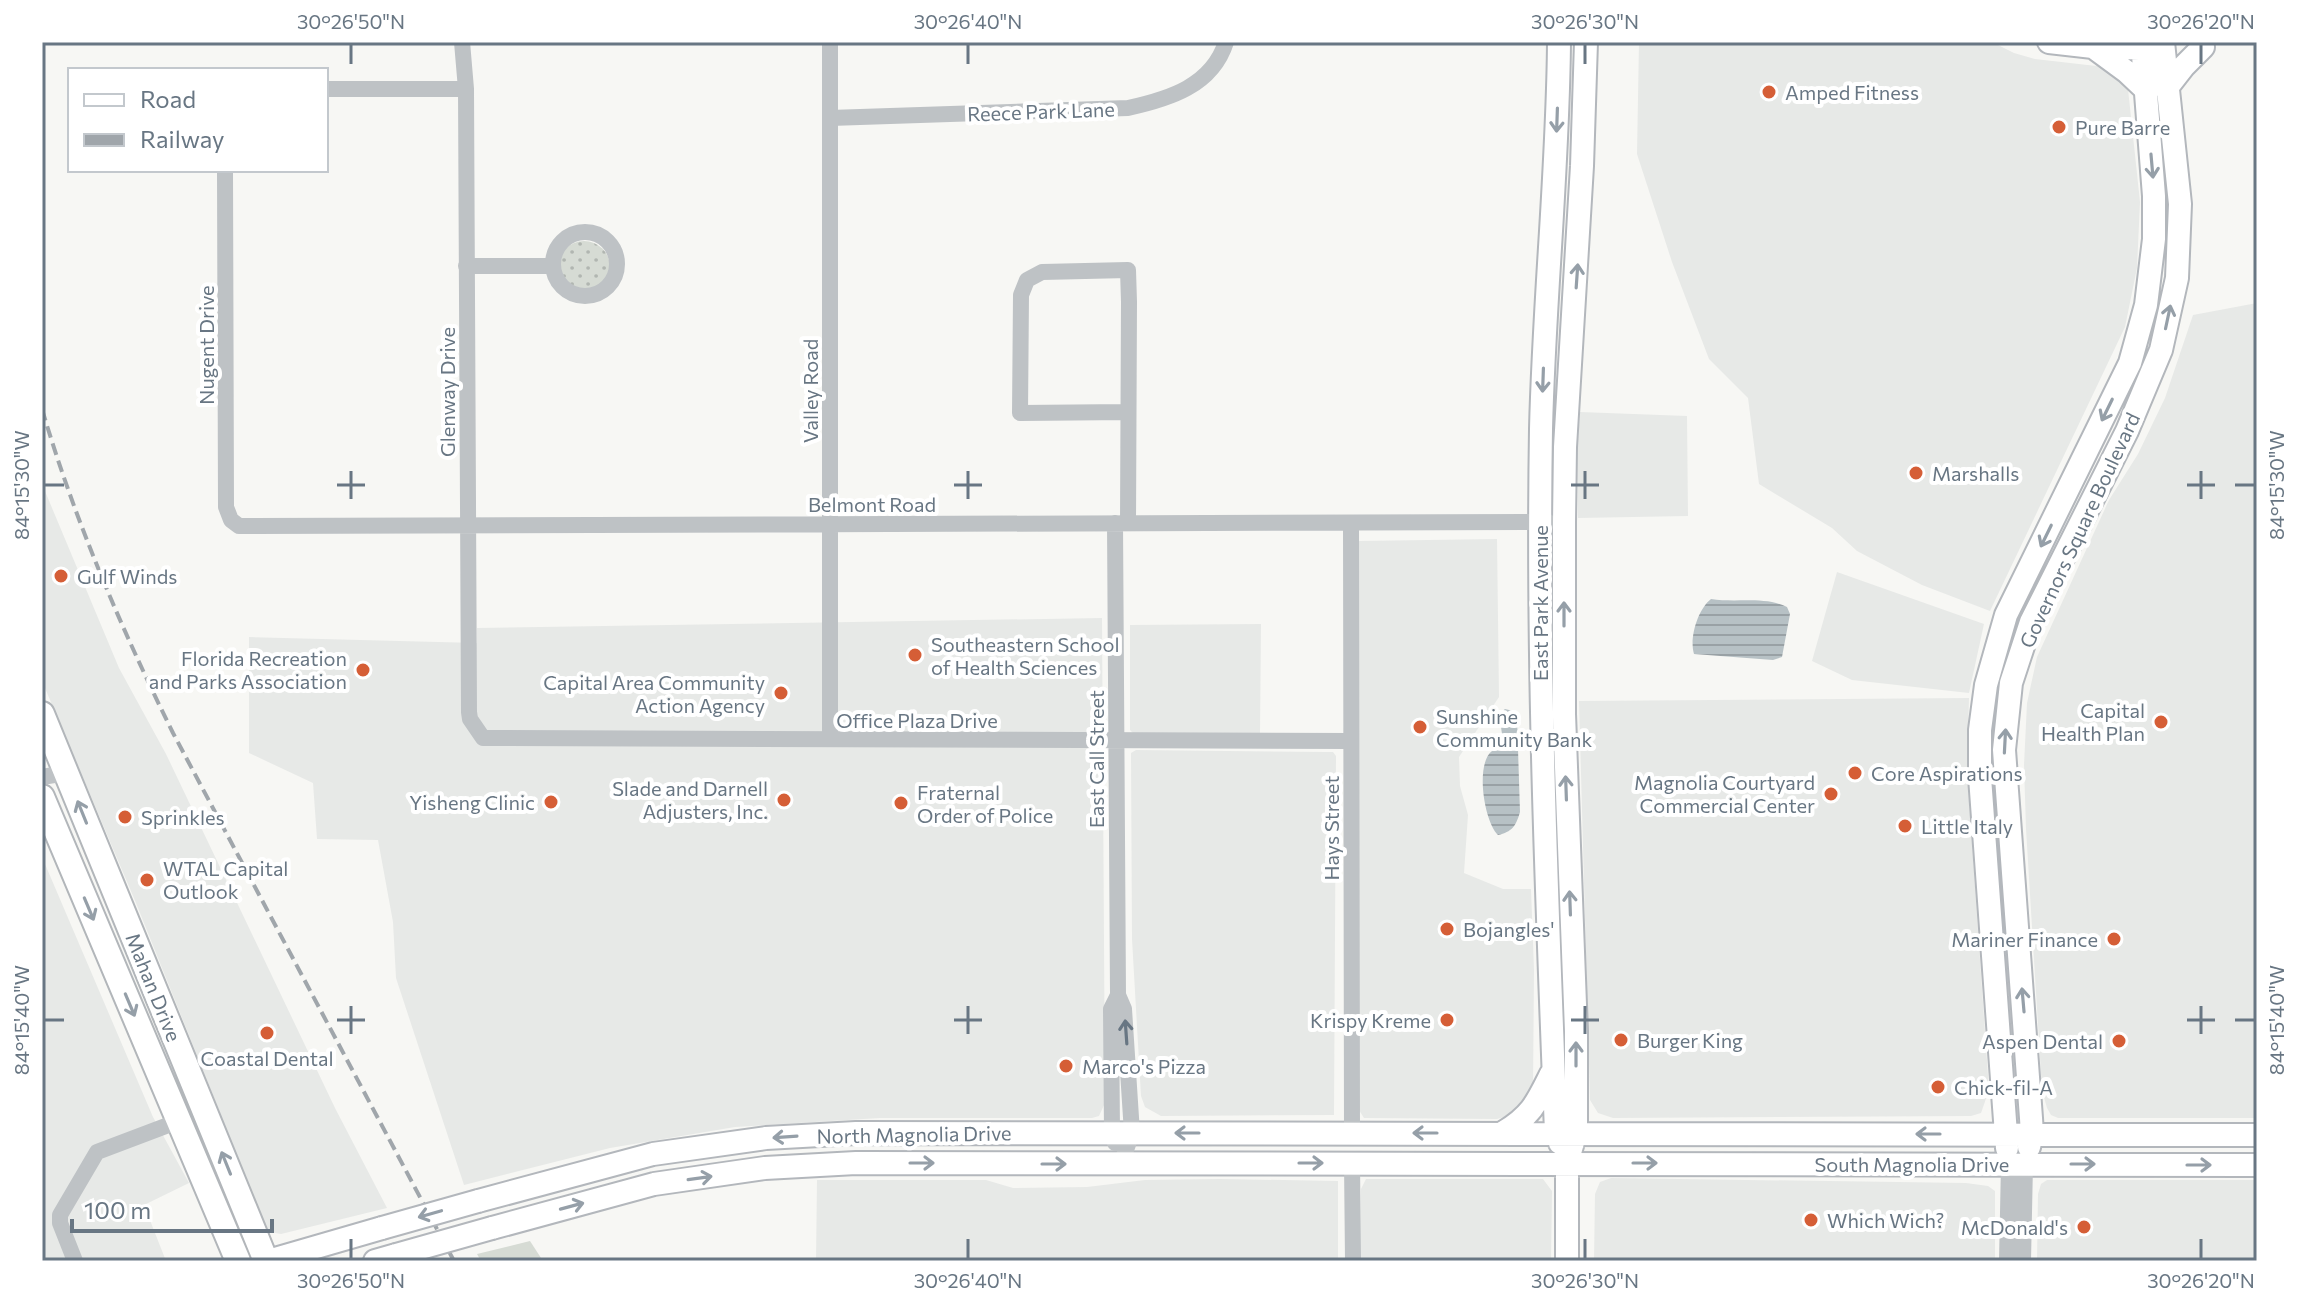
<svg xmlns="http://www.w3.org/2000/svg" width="2299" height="1303" font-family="Commissioner,sans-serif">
<defs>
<pattern id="grass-dots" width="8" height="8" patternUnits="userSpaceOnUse" patternTransform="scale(2)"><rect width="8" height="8" fill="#d6dbd4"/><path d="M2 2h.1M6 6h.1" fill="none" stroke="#b1b6b1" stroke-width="1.8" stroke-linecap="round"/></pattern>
<pattern id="water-rules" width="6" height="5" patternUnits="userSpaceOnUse" patternTransform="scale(2)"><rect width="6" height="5" fill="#b7c1c5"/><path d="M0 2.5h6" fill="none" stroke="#99a1a5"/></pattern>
</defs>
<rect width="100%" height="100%" fill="#f7f7f4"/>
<path fill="#e7e9e7" d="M1639,42H1992L2014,53L2035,59L2105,67L2118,77L2128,89L2140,202L2137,268L2125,327L1990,611L1922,585L1857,551L1832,528L1759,484L1748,398L1709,359L1672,262L1637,154Z
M2257,303V1118H2058L2051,1115L2047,1108L2042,1090L2026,829L2024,765L2027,703L2037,657L2109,500L2138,454L2165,398L2193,315Z
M1580,412L1687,416L1688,516L1578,518L1577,454Z
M42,484L119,668L166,754L335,1108L387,1208L281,1234L270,1232L264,1223L136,903L42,681Z
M1497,539L1499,697L1459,757L1460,786L1468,815L1464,873L1503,889H1531L1534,970L1533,1090L1511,1115L1497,1119L1364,1118L1359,1110V541Z
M1837,572L1984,624L1969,693L1852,680L1812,661Z
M1102,618L1105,1103L1099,1116L1092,1118H880L735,1127L610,1148L464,1185L396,978L393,922L378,840L317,839L313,783L249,753V637L477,643V628Z
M1261,624L1260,733H1133L1130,730V625Z
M1969,698L1967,771L1989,1090L1981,1113L1971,1116L1613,1118L1598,1113L1590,1100L1579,701Z
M1136,750L1326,752H1333L1336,756L1334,1115L1161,1116L1145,1107L1141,1096L1132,939L1131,753Z
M42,857L153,1117L189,1183L144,1205L166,1261H42Z
M1611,1178L1966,1183L1988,1186L1995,1191V1261H1594L1595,1194L1600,1182Z
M1220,1179L1338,1181V1261H816L817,1180H986L1013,1188L1087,1187L1145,1180Z
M1366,1179H1543L1552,1191L1551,1261H1360L1361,1189Z
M2047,1180H2257V1261H2037L2038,1194L2041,1184Z"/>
<path fill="url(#grass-dots)" d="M558 267a26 26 0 1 1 52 0a26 26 0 1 1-52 0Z"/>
<path fill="#d6dbd4" d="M530,1241L543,1261H481L477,1254Z"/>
<path fill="url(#water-rules)" d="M1711,599C1735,603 1765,596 1787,607L1790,614L1782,657L1773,660L1694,654C1689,638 1698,609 1711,599Z
M1505,709L1513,711L1517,717L1520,812C1516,826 1512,832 1498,835C1484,821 1475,764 1492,751C1494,750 1502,748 1504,747L1499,714Z"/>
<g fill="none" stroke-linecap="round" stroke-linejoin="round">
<defs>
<path id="secondary" d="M1559,42C1558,171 1544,300 1541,429C1537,664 1547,898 1556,1132L1560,1143
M2049,42L2093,47L2155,49
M2093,47L2127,72L2144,88
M2166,89L2184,66L2203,47
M1504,1132C1532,1115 1537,1102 1551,1074
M2029,1147L2032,1134L2031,1118L2004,750L2011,683L2031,622L2127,431L2161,350L2177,278L2180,204L2163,42
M2007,1148L1980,777V730L1986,685L2006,615L2130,363L2146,305L2154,239V196L2142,42
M478,1201L653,1154L766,1138L856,1133L2257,1135
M492,1228L654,1184L765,1168L856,1163L2257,1165
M268,1261L382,1228
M375,1261L396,1255
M1567,1261V1163L1576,1132V1031L1564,714V522L1565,447L1582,166L1586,42"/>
<path id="primary" d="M42,714L266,1261
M42,797L238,1261"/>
</defs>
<use href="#secondary" stroke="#b3b7bc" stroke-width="26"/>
<use href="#primary" stroke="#b2b6ba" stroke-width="28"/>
<path stroke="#bec2c5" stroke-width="16" d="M462,42L466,89L469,712L470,719L483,738L1351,741
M830,42V739
M326,89H466
M830,118L1128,108C1169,99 1212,86 1226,42
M225,170L226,507L231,520L239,526L1548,522
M553 264a32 32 0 1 1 64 0a32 32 0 1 1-64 0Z
M466,266H553
M1115,523L1118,995L1124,1009L1132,1133L1121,1164
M1128,523L1129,302L1128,270L1042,272L1027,280L1021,295L1020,413L1128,412
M1351,523L1352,1133
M42,777L66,773
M1115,1143L1112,1133L1111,1009L1118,995
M1352,1162L1353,1261
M75,1261L60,1223V1215L97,1152L179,1121
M2007,1261L2009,1164
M2023,1261L2025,1164"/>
<use href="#secondary" stroke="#fff" stroke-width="22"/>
<use href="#primary" stroke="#fff" stroke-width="24"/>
<path stroke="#a0a6ab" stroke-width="4" stroke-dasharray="12 6" stroke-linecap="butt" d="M42,409C75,521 121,628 173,733L454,1261"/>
<defs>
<path id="secondary-bridge" d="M382,1228L478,1201
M396,1255L492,1228"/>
</defs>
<use href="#secondary-bridge" stroke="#b3b7bc" stroke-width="26" stroke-linecap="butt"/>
<use href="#secondary-bridge" stroke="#fff" stroke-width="22"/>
</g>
<defs><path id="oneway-shaft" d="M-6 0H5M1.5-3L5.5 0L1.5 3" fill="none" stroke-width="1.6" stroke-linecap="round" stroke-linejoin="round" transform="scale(2)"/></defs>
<g stroke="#959fa8">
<use href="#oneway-shaft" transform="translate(1557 120) rotate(92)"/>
<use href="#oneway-shaft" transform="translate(2152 166) rotate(85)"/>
<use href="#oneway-shaft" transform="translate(1577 276) rotate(-86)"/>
<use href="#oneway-shaft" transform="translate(2168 317) rotate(-78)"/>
<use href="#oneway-shaft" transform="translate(1543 380) rotate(92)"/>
<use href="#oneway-shaft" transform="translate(2107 410) rotate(116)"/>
<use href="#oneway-shaft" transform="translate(2046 536) rotate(116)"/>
<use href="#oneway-shaft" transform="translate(1564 614) rotate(-90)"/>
<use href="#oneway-shaft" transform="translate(2005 741) rotate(-87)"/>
<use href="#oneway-shaft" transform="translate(1566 788) rotate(-92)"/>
<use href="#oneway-shaft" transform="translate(82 812) rotate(-112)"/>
<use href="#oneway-shaft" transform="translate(1570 903) rotate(-92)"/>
<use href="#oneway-shaft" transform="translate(89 909) rotate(67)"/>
<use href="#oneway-shaft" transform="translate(2023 1000) rotate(-95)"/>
<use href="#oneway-shaft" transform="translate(130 1005) rotate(67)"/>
<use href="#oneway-shaft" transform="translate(1576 1054) rotate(-90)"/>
<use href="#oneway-shaft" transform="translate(1187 1133) rotate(180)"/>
<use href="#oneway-shaft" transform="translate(1425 1133) rotate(180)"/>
<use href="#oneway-shaft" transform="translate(1928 1134) rotate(-180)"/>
<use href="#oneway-shaft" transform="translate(785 1137) rotate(176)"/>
<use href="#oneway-shaft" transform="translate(226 1163) rotate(-112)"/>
<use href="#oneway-shaft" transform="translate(922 1163)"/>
<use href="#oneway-shaft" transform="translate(1311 1163)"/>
<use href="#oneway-shaft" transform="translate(1645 1163)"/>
<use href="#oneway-shaft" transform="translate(1054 1164)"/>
<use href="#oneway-shaft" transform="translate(2083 1164)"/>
<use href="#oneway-shaft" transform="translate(2199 1165)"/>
<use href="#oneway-shaft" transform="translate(700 1178) rotate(-8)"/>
<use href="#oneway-shaft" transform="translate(572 1206) rotate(-15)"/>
<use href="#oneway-shaft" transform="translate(430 1214) rotate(164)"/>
</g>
<use stroke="#687683" href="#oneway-shaft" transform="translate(1126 1032) rotate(-94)"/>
<path fill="none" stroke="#687683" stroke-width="3" d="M351,44V64M968,44V64M1585,44V64M2201,44V64M351,471V499M968,471V499M1585,471V499M2201,471V499M44,485H64M337,485H365M954,485H982M1571,485H1599M2187,485H2215M2235,485H2255M351,1006V1034M968,1006V1034M1585,1006V1034M2201,1006V1034M44,1020H64M337,1020H365M954,1020H982M1571,1020H1599M2187,1020H2215M2235,1020H2255M351,1239V1259M968,1239V1259M1585,1239V1259M2201,1239V1259"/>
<g fill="#d55e36" stroke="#fff" stroke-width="3">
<circle cx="1769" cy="92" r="8"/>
<circle cx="2059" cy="127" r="8"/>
<circle cx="1916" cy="473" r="8"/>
<circle cx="61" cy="576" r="8"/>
<circle cx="915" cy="655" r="8"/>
<circle cx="363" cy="670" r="8"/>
<circle cx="781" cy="693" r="8"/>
<circle cx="2161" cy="722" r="8"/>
<circle cx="1420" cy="727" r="8"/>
<circle cx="1855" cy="773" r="8"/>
<circle cx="1831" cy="794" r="8"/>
<circle cx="784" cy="800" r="8"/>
<circle cx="551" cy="802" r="8"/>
<circle cx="901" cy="803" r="8"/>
<circle cx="125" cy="817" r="8"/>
<circle cx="1905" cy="826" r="8"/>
<circle cx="147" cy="880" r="8"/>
<circle cx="1447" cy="929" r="8"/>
<circle cx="2114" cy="939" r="8"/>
<circle cx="1447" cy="1020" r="8"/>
<circle cx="267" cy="1033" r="8"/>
<circle cx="1621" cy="1040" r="8"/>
<circle cx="2119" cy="1041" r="8"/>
<circle cx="1066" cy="1066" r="8"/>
<circle cx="1938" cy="1087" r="8"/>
<circle cx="1811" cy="1220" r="8"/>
<circle cx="2084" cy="1227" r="8"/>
</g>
<g text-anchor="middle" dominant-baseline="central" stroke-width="8" stroke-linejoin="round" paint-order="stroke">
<g font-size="20" fill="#687683" stroke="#fff" text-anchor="start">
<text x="1785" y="92">Amped Fitness</text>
<text x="2075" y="127">Pure Barre</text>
<text x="1932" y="473">Marshalls</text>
<text x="77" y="576">Gulf Winds</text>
<text x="931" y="644">Southeastern School<tspan x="931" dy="23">of Health Sciences</tspan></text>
<text x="347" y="658" text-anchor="end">Florida Recreation<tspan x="347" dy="23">and Parks Association</tspan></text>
<text x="765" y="682" text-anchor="end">Capital Area Community<tspan x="765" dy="23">Action Agency</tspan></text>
<text x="2145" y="710" text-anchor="end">Capital<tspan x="2145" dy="23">Health Plan</tspan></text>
<text x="1436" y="716">Sunshine<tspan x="1436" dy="23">Community Bank</tspan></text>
<text x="1871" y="773">Core Aspirations</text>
<text x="1815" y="782" text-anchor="end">Magnolia Courtyard<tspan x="1815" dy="23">Commercial Center</tspan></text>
<text x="768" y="788" text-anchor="end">Slade and Darnell<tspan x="768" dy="23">Adjusters, Inc.</tspan></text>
<text x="917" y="792">Fraternal<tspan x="917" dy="23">Order of Police</tspan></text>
<text x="535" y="802" text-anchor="end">Yisheng Clinic</text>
<text x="141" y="817">Sprinkles</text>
<text x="1921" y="826">Little Italy</text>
<text x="163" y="868">WTAL Capital<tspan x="163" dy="23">Outlook</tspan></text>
<text x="1463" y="929">Bojangles'</text>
<text x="2098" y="939" text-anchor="end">Mariner Finance</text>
<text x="1431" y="1020" text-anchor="end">Krispy Kreme</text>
<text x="1637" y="1040">Burger King</text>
<text x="2103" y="1041" text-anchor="end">Aspen Dental</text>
<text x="267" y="1058" text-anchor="middle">Coastal Dental</text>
<text x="1082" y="1066">Marco's Pizza</text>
<text x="1954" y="1087">Chick-fil-A</text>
<text x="1827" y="1220">Which Wich?</text>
<text x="2068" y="1227" text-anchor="end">McDonald's</text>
</g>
<g font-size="20" fill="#687683" stroke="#fff">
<text transform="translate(1041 111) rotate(-2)">Reece Park Lane</text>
<text transform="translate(206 345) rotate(-90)">Nugent Drive</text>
<text transform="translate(810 391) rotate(-90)">Valley Road</text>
<text transform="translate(447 392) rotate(-90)">Glenway Drive</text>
<text x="872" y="504">Belmont Road</text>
<text transform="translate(2079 530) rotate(-65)">Governors Square Boulevard</text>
<text transform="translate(1540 603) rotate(-90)">East Park Avenue</text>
<text x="917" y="720">Office Plaza Drive</text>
<text transform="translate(1096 759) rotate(-90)">East Call Street</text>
<text transform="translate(1331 828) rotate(-90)">Hays Street</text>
<text transform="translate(154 987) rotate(68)">Mahan Drive</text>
<text transform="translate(914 1134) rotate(-1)">North Magnolia Drive</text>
<text x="1912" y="1164">South Magnolia Drive</text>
</g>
</g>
<rect width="2299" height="1303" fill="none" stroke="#ffffff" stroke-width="88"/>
<rect x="68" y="68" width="260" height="104" fill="#ffffff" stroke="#c3c8cd" stroke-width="2"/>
<rect x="84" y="94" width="40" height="12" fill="#ffffff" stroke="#c3c8cd" stroke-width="2"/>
<text x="140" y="108" font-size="24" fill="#687683">Road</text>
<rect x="84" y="134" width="40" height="12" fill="#a0a6ab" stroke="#c3c8cd" stroke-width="2"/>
<text x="140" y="148" font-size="24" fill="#687683">Railway</text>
<path d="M72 1219v12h200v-12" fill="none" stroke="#687683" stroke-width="4"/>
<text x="84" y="1219" font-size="24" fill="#687683" stroke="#ffffff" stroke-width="6" paint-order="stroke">100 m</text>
<rect x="44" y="44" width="2211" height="1215" fill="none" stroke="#687683" stroke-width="3"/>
<g font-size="20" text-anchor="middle" fill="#687683">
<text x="351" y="29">30°26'50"N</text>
<text x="968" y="29">30°26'40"N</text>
<text x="1585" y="29">30°26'30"N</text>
<text x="2201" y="29">30°26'20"N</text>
<text transform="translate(2277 485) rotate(-90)" y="7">84°15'30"W</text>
<text transform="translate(22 485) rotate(-90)" y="7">84°15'30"W</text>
<text transform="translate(2277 1020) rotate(-90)" y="7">84°15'40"W</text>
<text transform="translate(22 1020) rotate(-90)" y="7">84°15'40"W</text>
<text x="351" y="1288">30°26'50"N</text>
<text x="968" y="1288">30°26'40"N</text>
<text x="1585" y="1288">30°26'30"N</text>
<text x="2201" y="1288">30°26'20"N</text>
</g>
</svg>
